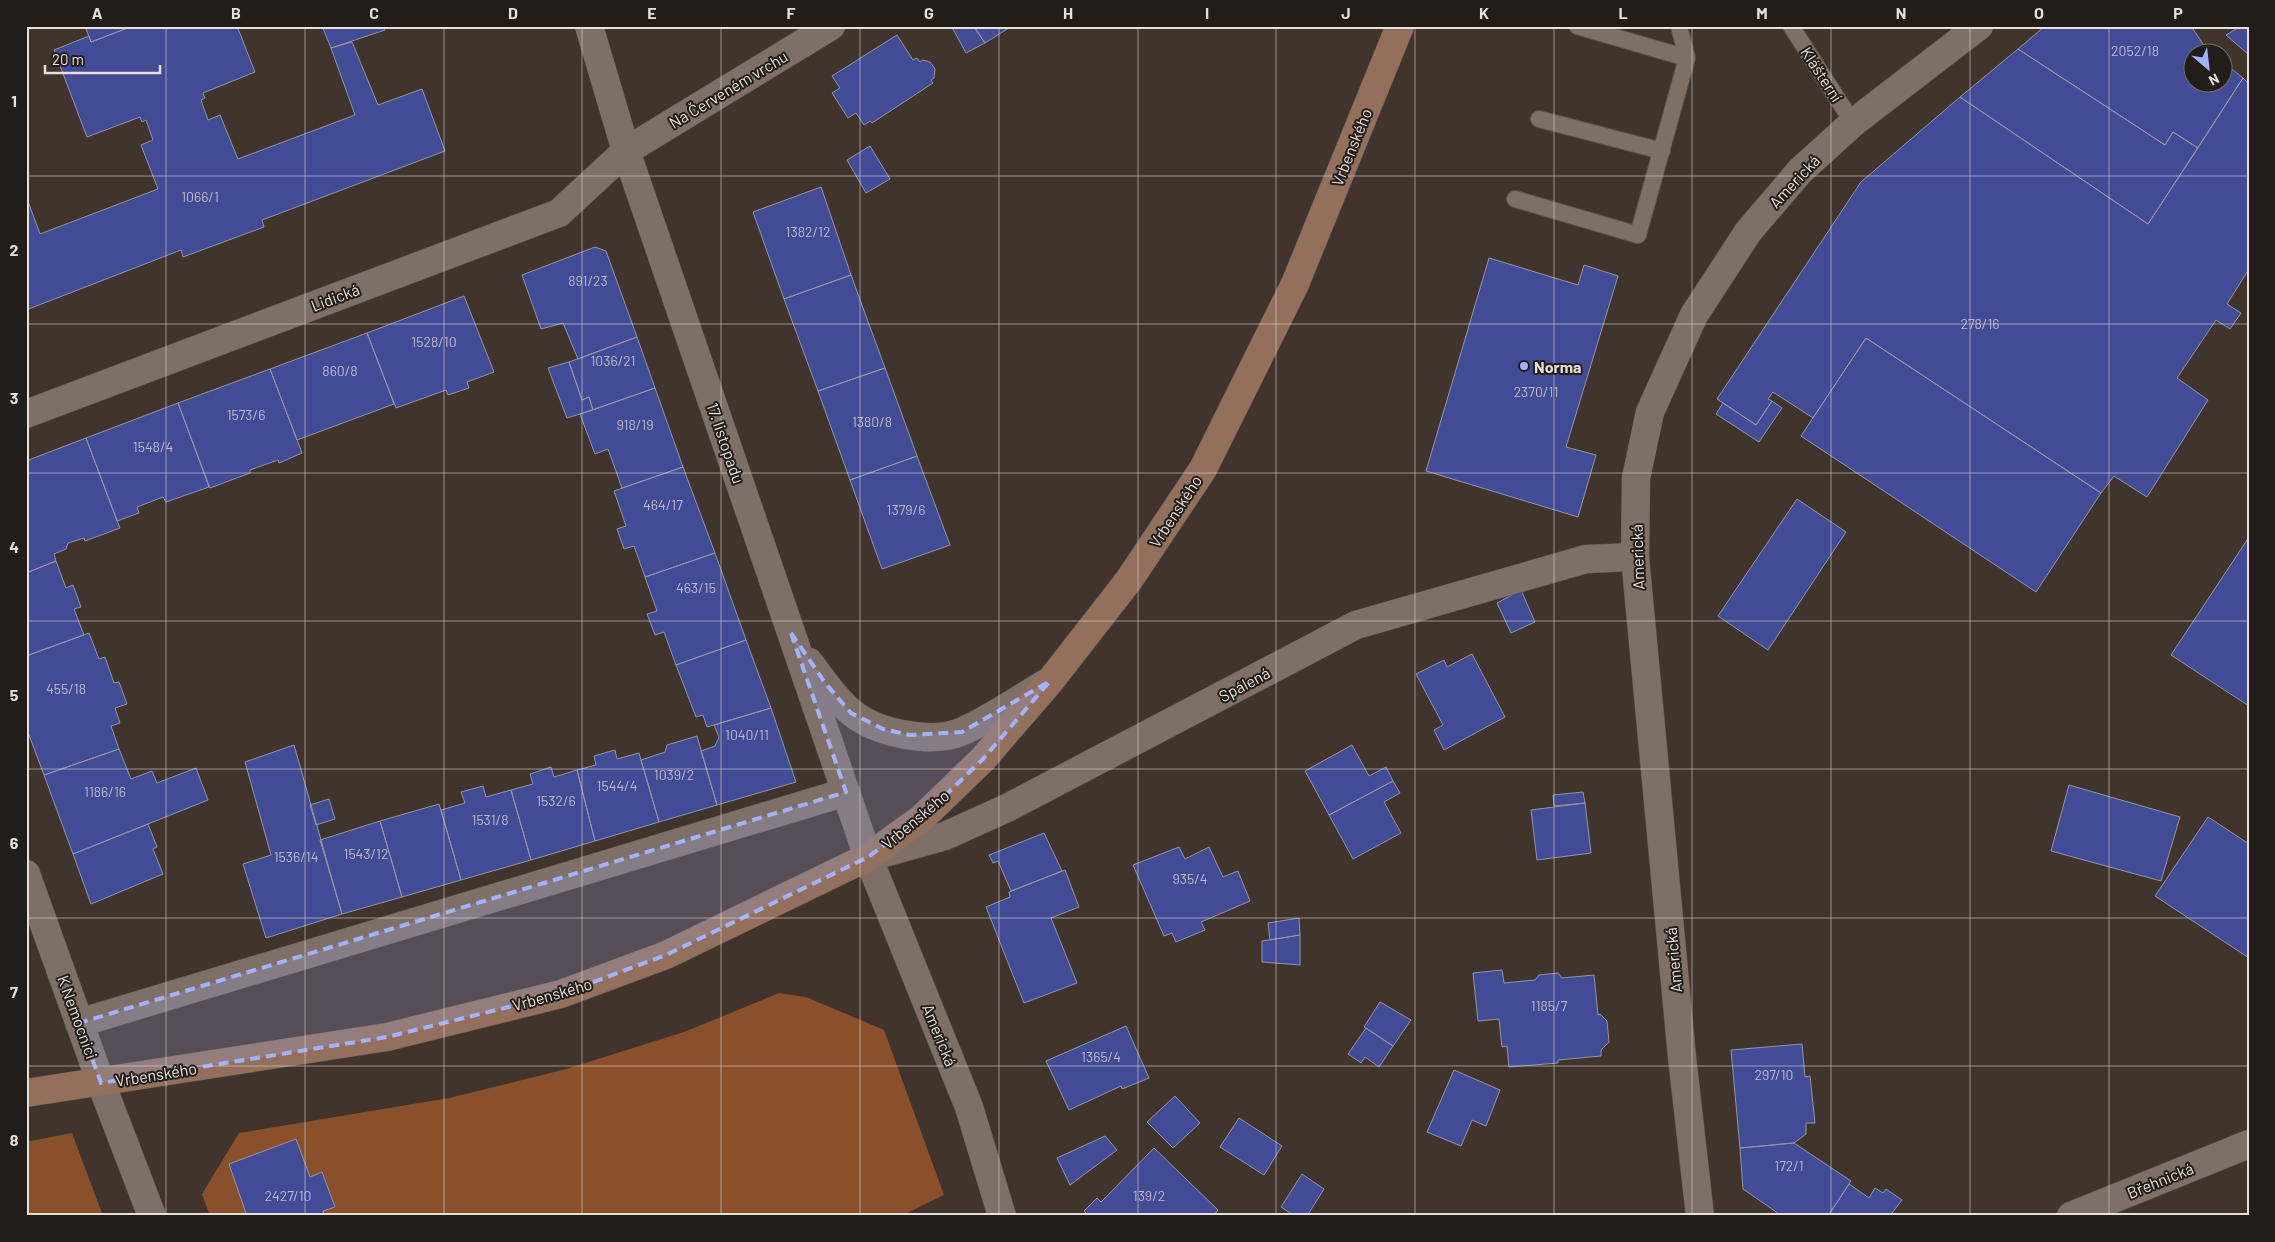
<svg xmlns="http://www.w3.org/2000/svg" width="2275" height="1242" font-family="Barlow,sans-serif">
<rect width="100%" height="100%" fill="#41342d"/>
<path fill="#89502b" d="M779,993L806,997L884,1030L944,1195L901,1216H210L202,1194L239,1133L449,1098L566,1069L684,1032Z
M72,1133L103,1216H26V1142Z"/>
<path fill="#414b96" stroke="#9296a5" d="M85,26H133L91,42Z
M133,26H237L255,72L203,93L205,98L201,100L208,120L220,115L238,159L355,115L331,48L352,42L378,105L422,89L445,151L262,220L264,227L183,257L181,250L26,310V196L40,234L158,189L141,145L153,140L146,120L142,122L140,117L87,137L54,50L89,36L91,42Z
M322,26H383L385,30L331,48Z
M957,26H973L985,43L966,53L953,29Z
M974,26H1012L985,43Z
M2045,26H2191L2205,47L2212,52H2192V82H2222V61L2243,78L2198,148L2173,132L2165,145L2018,49Z
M2241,26H2249V55L2226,35Z
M897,35L913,60L917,58L920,62L923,60L930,62L935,69L934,78L931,80L933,83L872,123L870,121L864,125L856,113L848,118L832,93L840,88L832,76Z
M2018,49L2165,145L2173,132L2198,148L2148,224L1960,97Z
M2243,78L2249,84V269L2227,304L2241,313L2230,329L2216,320L2177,378L2208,400L2147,497L2114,476L2101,493L1866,338L1813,418L1773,392L1768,399L1772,401L1756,425L1717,399L1861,182L1960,97L2148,224Z
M870,146L890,179L866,193L847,160Z
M821,187L851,275L784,299L753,212Z
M595,247L606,251L637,337L578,359L563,323L541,329L522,275Z
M1489,258L1578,285L1584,265L1618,276L1566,447L1596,455L1578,517L1426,471Z
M851,275L885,368L818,391L784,299Z
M464,296L494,372L467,382L469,388L448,395L446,390L396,408L367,333Z
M367,333L394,404L297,440L270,369Z
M637,337L655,388L593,410L589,397L582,400L569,362Z
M1866,338L2101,493L2036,592L1801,436Z
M569,362L582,400L589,397L593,410L567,418L548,368Z
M885,368L917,456L850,480L818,391Z
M270,369L302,453L279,463L278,460L250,470V473L210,488L178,403Z
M655,388L683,467L622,488L608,449L595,454L580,414Z
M1772,401L1782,408L1759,442L1716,414L1723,403L1756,425Z
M178,403L209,487L166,502L163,497L137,507L139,513L117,521L86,438Z
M86,438L120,528L85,541L84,538L68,543L66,549L54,554L56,561L26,573V461Z
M917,456L950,545L882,569L850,480Z
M683,467L715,553L645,577L634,546L624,549L617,529L626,526L614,491Z
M1797,499L1846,532L1768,650L1718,616Z
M2249,537V706L2171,655Z
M715,553L746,640L676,665L664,632L655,635L647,614L657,611L645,577Z
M56,561L66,588L73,585L81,607L74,609L84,635L26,656V573Z
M1521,590L1535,622L1511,633L1497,603Z
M89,633L99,659L105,657L114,683L119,682L127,704L115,708L120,723L111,726L119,749L44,775L26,727V656Z
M746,640L771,708L707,727L703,715L696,717L676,665Z
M1472,654L1505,717L1444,750L1434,730L1443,725L1416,674L1444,660L1447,667Z
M771,708L796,782L717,805L701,751L715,746L719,737L714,725Z
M697,736L717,805L659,822L641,760L665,752L667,745Z
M294,745L342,914L266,938L243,864L271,855L245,762Z
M1352,745L1369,776L1386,767L1393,781L1329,815L1305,771Z
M119,749L131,779L152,771L157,783L196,768L208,800L73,854L44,775Z
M615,750L617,759L639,753L659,822L595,841L577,770L596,765L594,756Z
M551,767L554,777L577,770L595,841L531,860L511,790L533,784L530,774Z
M1393,781L1400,793L1384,802L1401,833L1353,859L1329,815Z
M2069,785L2180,817L2161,881L2051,851Z
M483,786L486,797L511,790L531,860L461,880L441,810L465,803L461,792Z
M1583,792L1585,803L1554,806L1553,795Z
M329,799L335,819L316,825L310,805Z
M1585,803L1591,853L1537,860L1531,810Z
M439,804L461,880L402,897L380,821Z
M2208,817L2249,844V958L2155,896Z
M380,821L402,897L342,914L320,840Z
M148,824L157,847L153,849L163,874L91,904L73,854Z
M1044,833L1062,871L1011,891L998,861L993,863L989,855Z
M1179,847L1185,859L1209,847L1223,877L1238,871L1250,901L1201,922L1205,930L1176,942L1172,933L1164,936L1133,865Z
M1065,870L1079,907L1051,918L1077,983L1024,1003L986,907L1010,897L1009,892Z
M1299,918L1300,935L1270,940L1268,923Z
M1300,935V965L1262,962V941Z
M1502,970L1504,983L1535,980L1539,975L1558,973L1562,978L1594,975L1598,1015L1600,1014L1607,1021L1609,1042L1601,1050V1056L1558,1060V1063L1509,1067L1507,1046L1502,1047L1499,1019L1478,1021L1473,973Z
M1380,1002L1411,1020L1393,1046L1364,1027Z
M1126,1026L1149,1078L1122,1089L1121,1086L1069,1110L1046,1061Z
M1366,1028L1393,1046L1379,1067L1365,1057L1361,1063L1348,1054Z
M1802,1044L1805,1077L1810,1076L1815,1123H1806V1134L1794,1143L1740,1148L1731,1050Z
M1454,1070L1500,1090L1486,1126L1472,1120L1461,1146L1427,1132Z
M1175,1096L1200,1123L1173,1148L1147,1122Z
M1239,1118L1282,1146L1264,1175L1220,1147Z
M1105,1136L1117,1150L1070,1185L1057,1158Z
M296,1139L310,1177L322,1172L335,1207L323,1211L324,1216H247L229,1164Z
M1794,1143L1851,1181L1828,1216H1782L1743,1189L1740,1148Z
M1154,1148L1218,1210L1213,1216H1089L1084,1211L1097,1198L1101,1202Z
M1302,1174L1324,1189L1307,1216H1295L1281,1207Z
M1849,1184L1869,1198L1875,1188L1883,1193L1886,1189L1902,1200L1892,1213L1896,1216H1828Z"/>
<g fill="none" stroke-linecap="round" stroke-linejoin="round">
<defs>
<path id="service" d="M1577,26L1687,58
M1791,26L1853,123
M1539,119L1662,151
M1515,199L1638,235L1687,58L1679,26"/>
<path id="minor" d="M26,414L559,213L626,151L831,26
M870,857L945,836L1007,808L1356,625L1586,559L1635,557
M26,874L101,1083L152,1216
M79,1023L846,792
M2071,1216L2249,1144"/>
<path id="tertiary" d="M589,26L626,151L868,857L969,1107L1002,1216
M809,662C822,679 834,698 851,712C876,733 932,745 963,731C992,718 1019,699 1046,683
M1700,1216L1682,1057L1635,557L1636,478L1650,412L1694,315L1748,232L1800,171L1853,123L1979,26"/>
<path id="secondary" d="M26,1093L387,1037L561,994L666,955L868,857L922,818L983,759L1051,680L1129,580L1203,469L1295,284L1400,26"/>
</defs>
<use href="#service" stroke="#5d524c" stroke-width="18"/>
<use href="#minor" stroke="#5d524c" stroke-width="29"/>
<use href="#tertiary" stroke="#5d524c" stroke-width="29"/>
<use href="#secondary" stroke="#5d524c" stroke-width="29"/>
<use href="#service" stroke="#7e6f67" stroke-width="16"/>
<use href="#minor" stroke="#7e6f67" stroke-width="28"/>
<use href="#tertiary" stroke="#7e6f67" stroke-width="28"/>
<use href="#secondary" stroke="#92705c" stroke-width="28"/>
</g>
<path fill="#a3b2fd" fill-opacity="0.2" stroke="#a3b2fd" stroke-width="4" stroke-dasharray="10 6" stroke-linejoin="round" d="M791,633L826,684L851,713L883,729L910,735L962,732L1050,681L983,759L922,818L868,857L666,955L561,994L387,1037L101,1083L79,1023L846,792Z"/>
<path fill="none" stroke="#e8e0db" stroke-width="1" stroke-opacity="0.55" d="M166,26V1216M305,26V1216M444,26V1216M582,26V1216M721,26V1216M860,26V1216M999,26V1216M1138,26V1216M1276,26V1216M1415,26V1216M1554,26V1216M1692,26V1216M1831,26V1216M1970,26V1216M2109,26V1216M26,176H2249M26,324H2249M26,473H2249M26,621H2249M26,769H2249M26,918H2249M26,1066H2249"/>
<circle fill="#a3b2fd" stroke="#231d1a" stroke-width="2" cx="1524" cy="366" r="5"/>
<g text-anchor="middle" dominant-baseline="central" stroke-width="4" stroke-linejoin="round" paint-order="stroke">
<g font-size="14" fill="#bebbca">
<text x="2135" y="50">2052/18</text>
<text x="200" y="196">1066/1</text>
<text x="808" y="231">1382/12</text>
<text x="588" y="280">891/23</text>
<text x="1980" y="323">278/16</text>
<text x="434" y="341">1528/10</text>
<text x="613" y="360">1036/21</text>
<text x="340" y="370">860/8</text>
<text x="1536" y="391">2370/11</text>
<text x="246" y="414">1573/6</text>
<text x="872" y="421">1380/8</text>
<text x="635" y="424">918/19</text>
<text x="153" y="446">1548/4</text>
<text x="663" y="504">464/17</text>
<text x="906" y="509">1379/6</text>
<text x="696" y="587">463/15</text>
<text x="66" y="688">455/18</text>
<text x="747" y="734">1040/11</text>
<text x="674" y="774">1039/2</text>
<text x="617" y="785">1544/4</text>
<text x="105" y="791">1186/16</text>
<text x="556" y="800">1532/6</text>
<text x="490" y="819">1531/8</text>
<text x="366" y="853">1543/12</text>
<text x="296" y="856">1536/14</text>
<text x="1190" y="878">935/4</text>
<text x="1549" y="1005">1185/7</text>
<text x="1101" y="1056">1365/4</text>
<text x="1774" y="1074">297/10</text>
<text x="1789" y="1165">172/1</text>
<text x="288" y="1195">2427/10</text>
<text x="1149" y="1195">139/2</text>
</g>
<g font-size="16" fill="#e8e0db" stroke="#231d1a">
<text transform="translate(1822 74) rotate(57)">Klášterní</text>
<text transform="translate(728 89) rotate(-31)">Na Červeném vrchu</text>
<text transform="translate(1351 147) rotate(-68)">Vrbenského</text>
<text transform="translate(1794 181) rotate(-47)">Americká</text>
<text transform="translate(335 297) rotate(-21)">Lidická</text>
<text transform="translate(726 443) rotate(71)">17. listopadu</text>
<text transform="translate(1175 511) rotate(-57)">Vrbenského</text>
<text transform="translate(1637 557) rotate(-92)">Americká</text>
<text transform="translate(1244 684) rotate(-28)">Spálená</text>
<text transform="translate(915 819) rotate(-40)">Vrbenského</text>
<text transform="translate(1673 960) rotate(-95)">Americká</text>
<text transform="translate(552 994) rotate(-16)">Vrbenského</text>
<text transform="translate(78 1017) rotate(70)">K Nemocnici</text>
<text transform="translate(940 1035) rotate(68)">Americká</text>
<text transform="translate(156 1074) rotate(-9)">Vrbenského</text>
<text transform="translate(2160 1180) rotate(-22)">Břehnická</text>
</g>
<g font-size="16" font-weight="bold" fill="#e8e0db" stroke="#231d1a" text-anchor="start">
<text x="1534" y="366">Norma</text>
</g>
</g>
<rect width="2275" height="1242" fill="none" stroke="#231d1a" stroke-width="55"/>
<g transform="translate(2208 68) rotate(152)"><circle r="24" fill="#231d1a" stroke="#726b67"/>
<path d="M0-4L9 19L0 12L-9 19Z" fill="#a3b2fd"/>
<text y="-8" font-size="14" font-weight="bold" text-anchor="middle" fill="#e8e0db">N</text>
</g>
<path d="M45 65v8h115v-8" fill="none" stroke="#e8e0db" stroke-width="2.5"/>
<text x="52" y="65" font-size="15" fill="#e8e0db" stroke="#231d1a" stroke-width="4" paint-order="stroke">20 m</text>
<rect x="28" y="28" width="2220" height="1186" fill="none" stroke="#e8e0db" stroke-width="2"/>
<g font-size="16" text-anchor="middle" font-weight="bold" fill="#e8e0db">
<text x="97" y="19">A</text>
<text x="236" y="19">B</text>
<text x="374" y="19">C</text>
<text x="513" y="19">D</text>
<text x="652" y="19">E</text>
<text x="791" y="19">F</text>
<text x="929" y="19">G</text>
<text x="1068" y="19">H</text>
<text x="1207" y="19">I</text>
<text x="1346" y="19">J</text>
<text x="1484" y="19">K</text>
<text x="1623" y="19">L</text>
<text x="1762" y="19">M</text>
<text x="1901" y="19">N</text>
<text x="2039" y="19">O</text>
<text x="2178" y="19">P</text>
<text x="14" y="107">1</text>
<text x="14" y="256">2</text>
<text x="14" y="404">3</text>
<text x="14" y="553">4</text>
<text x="14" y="701">5</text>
<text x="14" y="849">6</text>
<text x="14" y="998">7</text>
<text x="14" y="1146">8</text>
</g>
</svg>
